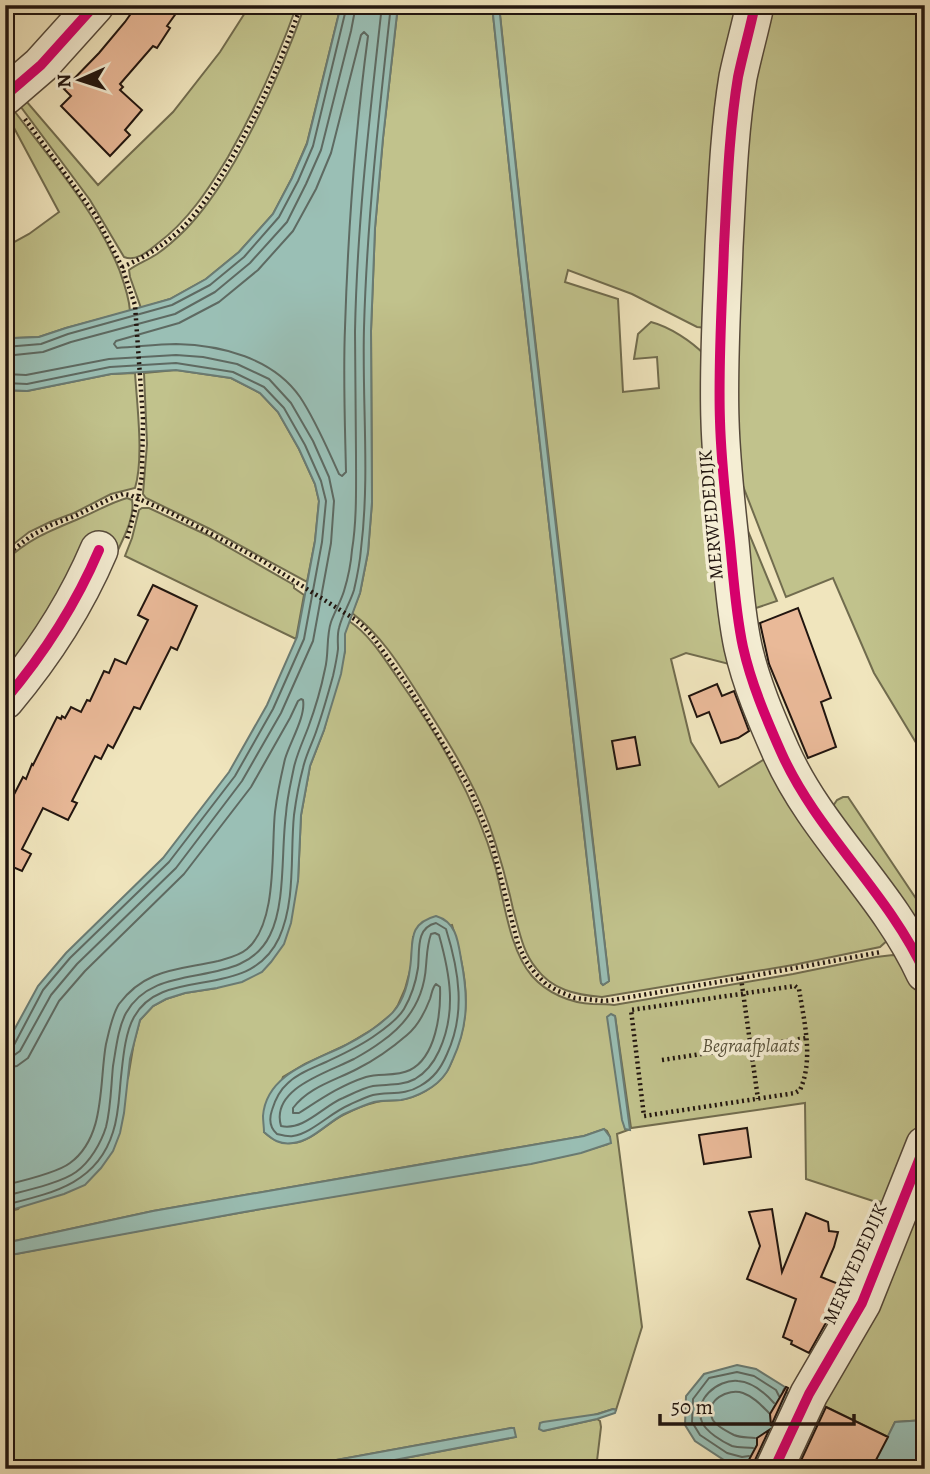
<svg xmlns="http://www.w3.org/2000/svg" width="930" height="1474" font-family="Alegreya,serif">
<rect width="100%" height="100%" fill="#f0e5bd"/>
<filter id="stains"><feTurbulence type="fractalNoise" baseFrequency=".00286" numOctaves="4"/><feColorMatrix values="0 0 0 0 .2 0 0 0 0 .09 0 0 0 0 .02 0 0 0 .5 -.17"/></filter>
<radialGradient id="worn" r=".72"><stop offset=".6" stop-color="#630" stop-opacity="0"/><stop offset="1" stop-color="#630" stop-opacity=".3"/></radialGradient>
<path fill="#c1c28c" stroke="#716c4e" stroke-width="2" fill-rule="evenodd" d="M250,5H297C278,58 256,108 228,157C208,190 188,221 157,244C147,252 136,262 124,257L90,200L15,99L21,95L98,185L173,112L220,52Z
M305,5H341L307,143L292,178L273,214L239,252L206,279L170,299L141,308L130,277L129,270C137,264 148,260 157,254C167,247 176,239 185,230C205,210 221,185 235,161C263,111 286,59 305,5Z
M398,5H492L519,259L601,983L603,985L609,981L526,260L499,5H745L706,328L697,327L632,294L568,270L565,282L618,299L623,392L659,388L657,357L634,359L638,334L651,322C670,327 691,341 705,355L729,664L686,653L671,659L691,742L719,787L768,757L890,938L880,947L793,965L602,997C576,995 552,990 536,968C522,951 519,929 513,909C508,886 502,864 495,842C480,792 452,748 425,705C404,672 383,636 352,613L360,593L368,552L372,502L371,331L375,228L383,138Z
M767,5H793L807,12L851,5H925V751H921L874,673L833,578L786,597L736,468L740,159Z
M9,104C48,156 94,208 119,269C124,283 129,296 130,311L66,328L39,337L14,338L5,341V247L29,234L59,212L5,111Z
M176,370L231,378L260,393L278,412L299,449L315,484L319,501L315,541L307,582L210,529L146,498L143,494L147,444L144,373Z
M135,373C137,405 144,459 135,488L111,494L74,513L50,522L29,532L5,551V390L27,391L111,374Z
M127,498L132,500C135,517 124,537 117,552L88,537L83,564L5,685V561C29,539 47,532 76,520C94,513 109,503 127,498Z
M738,507L777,601L747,611Z
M142,508H149L207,535L294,585V588L304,595L296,639L125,556L132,538L139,510Z
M349,621C370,635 383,657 397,677C438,735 475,797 495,866C504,898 509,950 532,976C547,993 570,1003 593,1004C600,1004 607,1004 614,1005L793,974L876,957L893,955L899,957L920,989L925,1005V1113L896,1195L885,1202L873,1201L806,1179L805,1103L631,1128L615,1016L625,1129L628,1130L617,1134L642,1327L616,1410L613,1409L543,1431L597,1419L600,1421L601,1427L596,1469H347L515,1437L511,1428L287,1469H5V1256C136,1230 268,1208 399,1185C469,1173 540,1166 608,1144L610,1137L607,1131L604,1129L584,1136L153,1211L5,1243V1212L18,1209L128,1078L134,1042L140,1020L153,1006L166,999L185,993L217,988L298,881L301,815L310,766L324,730L345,651L344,634ZM452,925C465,968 474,1012 454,1055C452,1061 449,1069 445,1074C435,1088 416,1098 400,1100C391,1101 382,1100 373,1103C363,1105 353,1110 343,1115C327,1123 312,1141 293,1143C280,1144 273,1140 264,1132L283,1077L305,1064L346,1045L373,1029L392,1014L398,1005L405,989L411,967L413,937Z
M843,797H848L925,912V952L831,809L837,800Z
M925,1165V1420L895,1422L888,1437L820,1404Z"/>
<path fill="#9abfb5" stroke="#6a7b73" stroke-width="2" d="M341,5H398L383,138L375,228L371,331L372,502L368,552L360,593L345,634V651L341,674L324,730L310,766L301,815L298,881L291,923L284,944L271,962L262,972L242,982L217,988L185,993L166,999L153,1006L140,1020L130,1059L124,1113L120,1133L113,1151L101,1168L85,1185L64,1194L5,1212V1050L7,1043L38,986L66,953L163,858L229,772L267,705L297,637L315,541L319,501L315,484L299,449L278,412L260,393L231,378L176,370L111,374L27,391L5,390V341L14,338L39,337L66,328L170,299L206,279L239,252L273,214L292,178L307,144Z
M492,5H499C532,331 571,656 609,981L603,985L601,983L519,259Z
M436,916C456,922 458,940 461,959C468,995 469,1024 453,1059C451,1063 449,1069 446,1073C437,1087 417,1097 401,1100C392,1101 383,1100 374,1102C364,1105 353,1110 344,1114C327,1123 312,1141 293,1143C280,1145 273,1140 264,1132C264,1127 263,1121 263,1116C266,1074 314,1061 344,1046C360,1038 376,1028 389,1016C402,1005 408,985 410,968C414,944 406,924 436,916Z
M611,1014L615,1016L630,1130L625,1129L622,1120L607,1017Z
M604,1129L610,1137L611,1143L581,1153L531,1164L244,1212L5,1256V1243L153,1211L584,1136Z
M737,1365L756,1369L785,1387L783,1391L820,1407L886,1440L895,1422L925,1420V1469H760L748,1463L745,1466L724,1460L695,1441L685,1425L686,1396L704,1374Z
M613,1409L616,1410L615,1413L597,1419L543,1431L539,1429L540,1423L543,1422L598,1414Z
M511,1428H514L516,1437L347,1469H287Z"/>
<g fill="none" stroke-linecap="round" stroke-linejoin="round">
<path stroke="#5e6a62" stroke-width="2" d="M364,32L368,36C355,133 348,231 345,328C343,376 345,425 346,472L342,476L339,474C327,448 316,421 300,397C273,358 221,345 176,344C157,344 137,347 117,348L114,344L116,341L179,323L219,302L258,270L293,231L316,189L331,153L361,35Z
M5,347L41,344L68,334L172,305L210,285L244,257L279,217L298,181L313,146L347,5
M5,356L43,352L71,342L175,314L215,292L250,263L287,222L306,184L321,150L351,31L356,5
M5,374L26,375L109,359L176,355L203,357L237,364L269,379L291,403L313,441L329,477L334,501L331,543L313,641L281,713L242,781L176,868L77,964L51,995L20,1051L13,1056L5,1057
M5,383L27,384L110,367L176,363L233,372L264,387L284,408L305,445L321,481L326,501L322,542L304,639L273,709L235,776L169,862L70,958L43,990L14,1045L10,1048H5
M436,923L446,929C459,971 466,1013 447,1054C441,1068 434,1078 420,1086C406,1095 389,1092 373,1095C365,1097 356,1102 349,1105C330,1113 312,1133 293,1136C288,1137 281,1135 277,1134C270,1128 269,1119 272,1110C275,1100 280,1090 288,1083C298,1073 313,1068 326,1062C343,1054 361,1046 377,1034C387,1027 398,1019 404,1009C411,997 416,981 418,968C420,951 415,928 436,923Z
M435,933L439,935C450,974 457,1012 439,1051C434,1062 427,1072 415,1079C402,1086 387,1084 373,1086C363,1088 352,1094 343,1098C323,1106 304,1131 281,1126C270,1088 329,1072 354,1059C363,1054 373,1048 381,1042C407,1024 424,999 426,966C427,955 427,945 431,934Z
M436,984L440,987C441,1013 436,1057 410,1070C396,1077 380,1073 366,1077C341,1085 321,1099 299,1113H293V1108C309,1087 334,1081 357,1069C375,1060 392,1048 407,1035C418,1026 425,1012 430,999C432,993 432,988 436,984Z
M5,1068L17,1066L28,1058L59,1001L85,971L184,874L251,787L290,718L298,701L301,699L303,700C306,716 290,742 285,759C281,776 277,795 275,812C271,849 278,923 247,949C239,956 228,958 218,961C179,970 146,968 119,1004C112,1015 109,1032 106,1044C99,1082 106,1137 70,1163C57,1173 22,1181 5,1185
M5,1196C24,1191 61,1183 76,1172C90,1162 101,1143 106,1127C111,1107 111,1086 113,1066C116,1049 118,1028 126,1013C157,957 242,993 270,935C286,903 281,850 286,814C287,798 291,782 294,767C297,754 303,741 308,728C315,709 321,689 325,669C329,654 326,637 331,622C335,611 341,601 344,591C348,578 351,563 352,550C357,519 356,487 356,455C356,414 355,373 355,332C357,222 370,114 382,5
M5,1205C52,1193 97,1184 113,1132C119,1114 119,1096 121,1077C123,1059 125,1033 134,1017C163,964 249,1003 279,938C296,900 290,855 294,815C296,800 299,783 303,768C306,754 313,742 317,729C323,712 328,694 333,676C335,667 337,658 338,649C338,642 337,635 339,628C342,615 350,603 354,590C357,577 360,562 361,549C370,476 362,402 364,328C367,220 379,113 391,5
M755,1438C748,1437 741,1438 734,1435C728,1432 714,1425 712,1418C705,1400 728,1388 743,1393C754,1397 761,1405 769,1413
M753,1448C746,1447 739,1448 732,1446C723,1442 706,1432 702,1422C693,1400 717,1379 738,1381C753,1382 765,1393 774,1403
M749,1456L742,1457L727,1453L700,1435L692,1422L693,1399L709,1378L737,1372L754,1376L776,1390L779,1396"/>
</g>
<path fill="#e9b998" stroke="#21150f" stroke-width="2" d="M137,5H182L167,26L170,28L157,48L153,46L120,84L123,87L120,90L142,110L125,130L130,135L110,156L61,106L71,96L64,89L99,53L125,22Z
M153,585L197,606L177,650L171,647L140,709L134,707L113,748L108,745L101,759L95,756L72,801L77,803L68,820L43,808L22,849L31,854L22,871L13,867L5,883V812L23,777L26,779L32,764L33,765L57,717L61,719L62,716L65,718L71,707L81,712L87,700L90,701L104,671L109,673L115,659L126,664L148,620L138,615Z
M798,608L831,698L821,702L836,747L808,758L769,664L760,623Z
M717,684L722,696L734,691L749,731L738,738L721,743L709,712L697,717L689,696Z
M635,737L640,765L617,769L612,741Z
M747,1128L751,1157L704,1164L699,1135Z
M772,1209L782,1272L806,1213L828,1222L829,1231L838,1232L834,1247L821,1277L846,1287L809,1353L791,1344L792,1341L783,1337L796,1299L747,1279L760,1246L749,1212Z
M786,1387L788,1388L771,1426L770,1414Z
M826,1407L888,1437L876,1460L877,1469H797Z
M769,1430L755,1460L753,1469H744L757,1445V1438Z"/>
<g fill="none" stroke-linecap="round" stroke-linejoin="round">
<defs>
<path id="minor" d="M755,5C750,29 743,53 738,77C729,131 727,191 724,246C722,304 718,363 720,421C721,458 725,495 729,532C733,570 735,610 743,647C751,683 766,718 781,752C817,833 888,892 925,973
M5,96L41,65L95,5
M5,700C43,655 76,604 99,550
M774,1469L809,1394L862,1303L925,1145"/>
</defs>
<use href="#minor" stroke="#55493a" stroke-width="40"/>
<path stroke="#21150f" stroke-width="4.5" stroke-dasharray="2 3.5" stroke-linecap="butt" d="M25,119L96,216L122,267L135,305L143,419L142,475L138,499L127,539
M122,267C146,257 166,244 184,226C204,206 219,180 233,156C260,108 283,58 301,5
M5,556L31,536L51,525L75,516L112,498L123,494L130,495L171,513L261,560L356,620L364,627L373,637L408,686L469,787L491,840L518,944L526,961L535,973L546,984L558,991L575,998L603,1001L613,1000L741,978L881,952
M741,978L758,1099
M795,986L799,989C804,1021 814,1059 800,1090L795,1093L644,1116L631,1010Z
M662,1060L806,1038"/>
<use href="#minor" stroke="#f5eed4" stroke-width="37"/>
<defs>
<path id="cycleway" d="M755,5C750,29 743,53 738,77C729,131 727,191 724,246C722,304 718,363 720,421C721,458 725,495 729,532C733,570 735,610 743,647C751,683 766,718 781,752C817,833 888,892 925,973
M5,96L41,65L95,5
M5,700C43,655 76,604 99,550
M774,1469L809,1394L862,1303L925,1145"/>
</defs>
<use href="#cycleway" stroke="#f5eed4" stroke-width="15"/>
<use href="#cycleway" stroke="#d6006c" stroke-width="10"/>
</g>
<g text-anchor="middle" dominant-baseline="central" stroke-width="7" stroke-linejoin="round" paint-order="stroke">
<g font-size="19" fill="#21150f" stroke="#f5eed4">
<text transform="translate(711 515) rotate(-95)">MERWEDEDIJK</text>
<text transform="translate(855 1264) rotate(-66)">MERWEDEDIJK</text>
</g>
<g font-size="19" font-style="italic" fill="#59523b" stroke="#f5eed4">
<text x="751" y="1046">Begraafplaats</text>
</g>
</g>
<rect width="930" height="1474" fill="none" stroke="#f0e5bd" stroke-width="28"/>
<rect x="7" y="7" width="916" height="1460" fill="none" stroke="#21150f" stroke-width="3.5"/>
<rect x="14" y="14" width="902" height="1446" fill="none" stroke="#21150f" stroke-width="2"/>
<g transform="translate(80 80) rotate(267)" stroke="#f5eed4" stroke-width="5" paint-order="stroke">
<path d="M0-5L12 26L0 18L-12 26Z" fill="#21150f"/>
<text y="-10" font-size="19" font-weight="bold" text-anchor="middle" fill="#21150f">N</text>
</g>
<path d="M660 1414v10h194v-10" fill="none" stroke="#21150f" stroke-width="3.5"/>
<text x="671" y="1414" font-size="21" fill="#21150f" stroke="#f5eed4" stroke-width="5" paint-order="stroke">50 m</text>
<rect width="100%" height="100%" filter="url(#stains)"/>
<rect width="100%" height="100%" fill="url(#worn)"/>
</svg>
